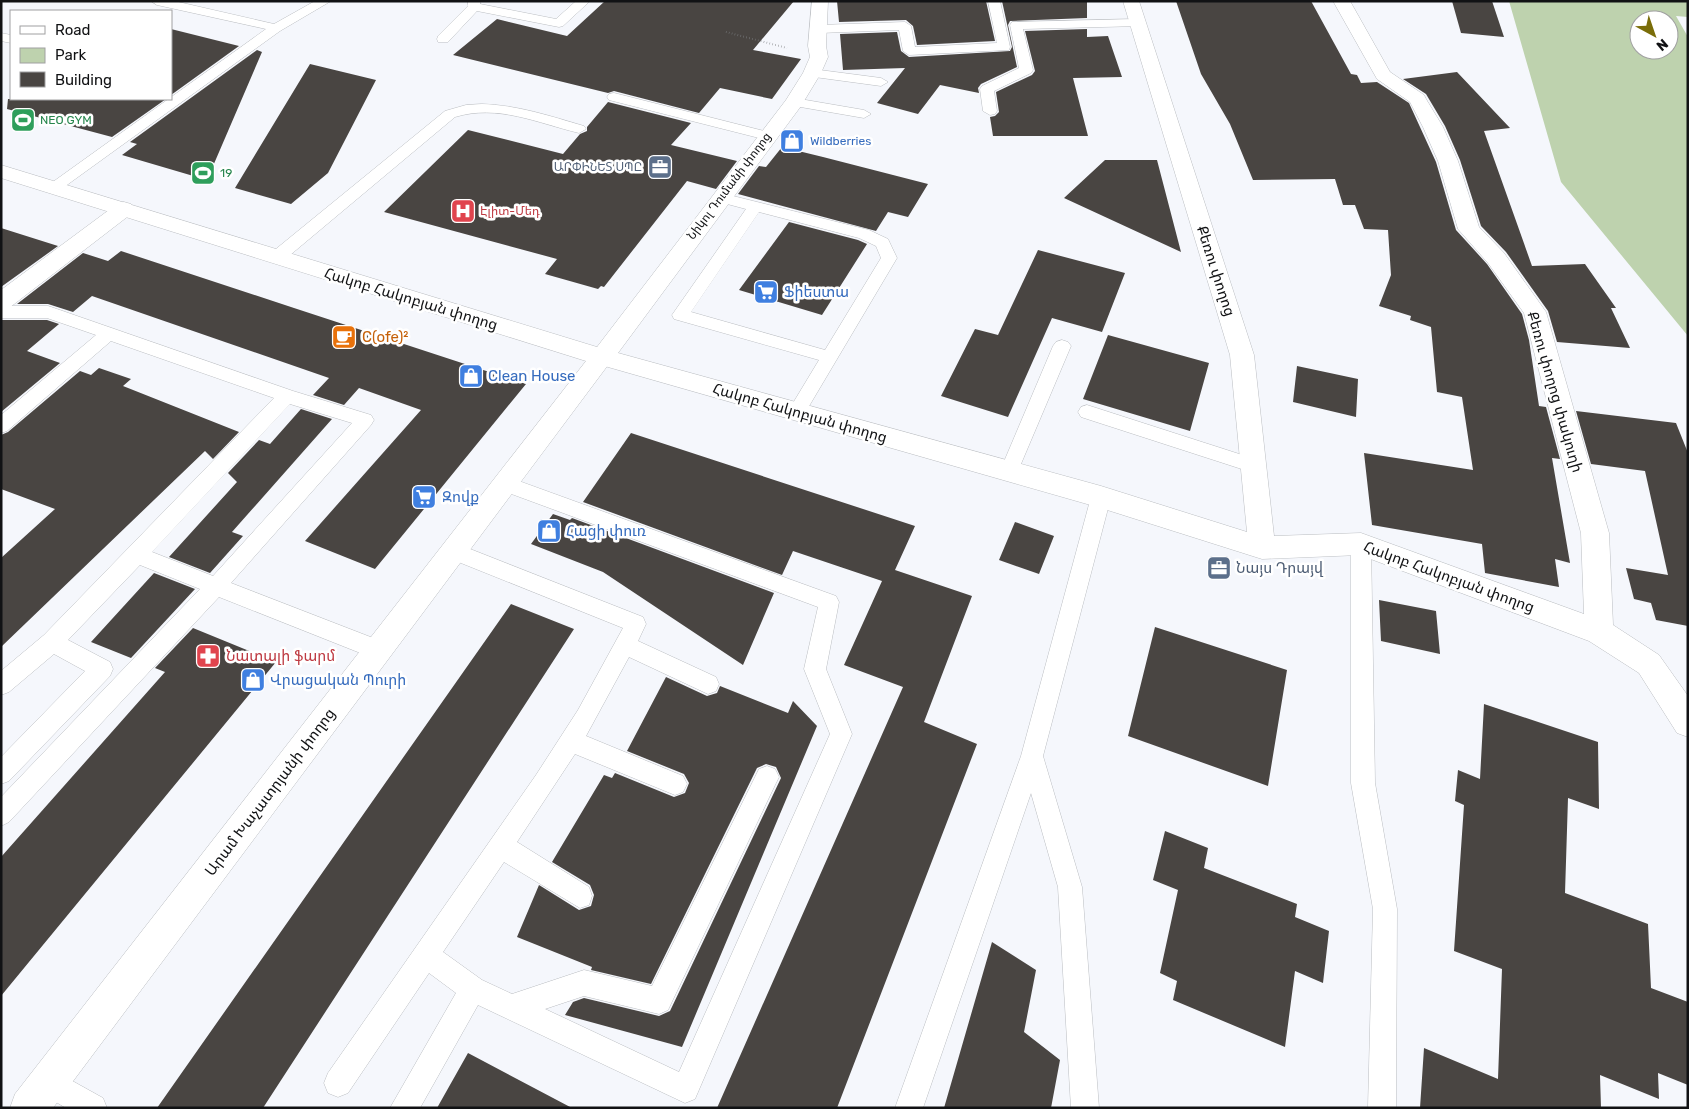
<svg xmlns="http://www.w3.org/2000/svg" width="1689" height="1109" font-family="Rubik,'Noto Sans Armenian',sans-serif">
<rect width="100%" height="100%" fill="#f5f7fc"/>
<path fill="#bed2ae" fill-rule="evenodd" d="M1509,1H1688V17L1676,16L1688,37V336L1561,182ZM1639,20H1669V50H1639Z"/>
<path fill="#494542" d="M605,1H794L753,50L801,59L772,99L720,88L699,113L614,91L608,93L453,55L497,19L567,36Z
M837,1H986L995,41L917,45L913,26L906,20L839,22Z
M1002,1H1087V18L1010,21L1008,25L1017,67L981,84L978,88L979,93L940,85L918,114L877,103L905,68L843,70L840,34L897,32L901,51L909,57L1010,51L1012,47Z
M1176,1H1311L1351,74L1357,75L1361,83L1377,82L1409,103L1436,162L1456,230L1487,264L1522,314L1529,340L1539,406L1546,407L1560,459L1552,458L1570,563L1555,559L1559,587L1485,573L1482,544L1372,525L1364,453L1473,470L1462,397L1437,392L1431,327L1410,320L1411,316L1379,306L1391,275L1388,230L1364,229L1355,205H1343L1335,179L1253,180L1230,124L1201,74Z
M1452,1H1492L1504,37L1461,33Z
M171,29L239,46L171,95Z
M1087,29V37L1108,36L1122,77L1073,78L1088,136H993L990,117L995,116L999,112L996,92L1032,75L1035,71L1025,31Z
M257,50L262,52L207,180L122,155L137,144L130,142Z
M310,64L376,80L328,173L291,204L235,188Z
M1457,72L1510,128L1484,131L1532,266L1585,264L1616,308H1611L1630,348L1557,342L1548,311L1506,252L1481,226L1460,160L1445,126L1426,94L1403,79Z
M8,99H166L112,137L7,109Z
M608,102L691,123L671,145L737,161L716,189L687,181L604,287L601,286L598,289L545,274L557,259L384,212L468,130L563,154L580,134L587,131V127Z
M782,147L823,157L928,184L908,217L888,212L876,231L738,194L759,166L766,167Z
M1105,160H1157L1181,252L1064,198Z
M789,222L858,240L867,244L822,315L739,290Z
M1,228L58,246L1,287Z
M1038,250L1125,273L1102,332L1052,318L1008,417L941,396L975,329L998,335Z
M121,251L294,308L526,384L375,569L305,541L421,410L359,388L344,405L313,395L329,378L92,296L73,312L48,304H17L83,253L108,261Z
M1,320H47L59,324L27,351L60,363L1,412Z
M1108,335L1209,363L1190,431L1083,399Z
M1297,366L1358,379L1356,417L1293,402Z
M99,368L131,379L123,386L239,432L213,459L205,451L1,647V558L55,509L1,489V435L8,432L80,371L91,375Z
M301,409L332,419L232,532L243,536L210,573L169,557L237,482L228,473L259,440L270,444Z
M1576,411L1676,423L1688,453V626L1656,620L1651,603L1634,599L1626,568L1668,575L1645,471L1591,464Z
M631,433L915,526L895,570L972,596L924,722L977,744L837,1108H717L903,687L844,665L882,581L793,551L782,575L583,502Z
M553,514L570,520L572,518L774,593L743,665L603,572L531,544Z
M1015,522L1054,536L1039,574L999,560Z
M154,573L195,589L131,658L91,642Z
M1379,600L1436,611L1440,654L1381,641Z
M511,604L574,629L263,1108H157Z
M1155,627L1287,670L1268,786L1128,736Z
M193,628L276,662L1,996V857L165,672L155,668Z
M666,677L707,696L717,693L720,686L788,713L793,701L817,726L682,1047L565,1015L573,1002L584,998L659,1016L670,1011L781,778L776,767L766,764L757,768L651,984L591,970L592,967L517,937L539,885L579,910L591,906L594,895L590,885L552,862L604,775L612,778L615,773L674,797L685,793L689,783L684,774L627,751Z
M1484,704L1598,742L1599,809L1568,798L1565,893L1648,924L1651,988L1688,1002V1085L1658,1073L1659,1099L1600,1075L1601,1108H1420L1424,1048L1498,1079L1502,969L1454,951L1464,805L1455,801L1458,770L1480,779Z
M1165,831L1208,848L1204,868L1297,904L1295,917L1329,931L1323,983L1295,971L1285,1047L1173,1000L1177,981L1160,973L1178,890L1153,880Z
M992,942L1036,970L1024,1032L1060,1060L1051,1108H944Z
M468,1053L572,1108H437Z"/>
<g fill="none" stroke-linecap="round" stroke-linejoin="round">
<defs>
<path id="service" d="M151,1H174L274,24L315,1H331L280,31L60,190H50L48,187L50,184L266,29L157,5Z
M468,1H480V4L556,19L576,1H590L563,26L559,27L477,11L448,42H438L437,39L438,36L468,6Z
M988,1H1000L1010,47L1009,50L909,55L903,51L899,30L819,33L813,29L819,25L905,22L911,26L915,47L997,43Z
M1137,19L1141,20L1143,23L1141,26L1023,29L1033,70L1031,73L994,91L997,111L995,114L990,115L983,111L980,89L982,86L1019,68L1010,25L1012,22Z
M1,33L11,35V43L1,41Z
M812,69L881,78L888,82L881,86L807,76L805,73Z
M614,93L772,133L774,136L772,139L767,140L609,100L607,97L609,94Z
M794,98L864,110L871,114L864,118L789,105L787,102Z
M482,104C517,105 550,116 584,126L586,129L579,133C537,123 498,104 455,117L283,261L277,262L271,261L269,257L271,253L445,111L466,105Z
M721,193L869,230L888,239L897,258L802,418L796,420L790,418L787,413L819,360L674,319L672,315L746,209L716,201L714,198L716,195ZM759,212L859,238L876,246L881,258L825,350L691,312Z
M1,306H48L54,308L293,391L371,415L374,420L371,425L231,583L386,643L389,650L386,657L378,660L219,597L9,822L1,826V797L200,589L140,565L68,640L110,662L113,669L110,676L9,781L1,784V757L85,671L54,654L9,692L1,695V671L44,635L274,398L111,341L7,431L1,433V415L96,335L47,318H1ZM290,404L352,423L213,576L152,552Z
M1062,340L1068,342L1071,346L1018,471L1016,476L1009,478L1002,476L1000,471L1053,346L1056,342Z
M1087,405L1261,461L1263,466L1261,471L1254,473L1081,417L1078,412L1081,407Z
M505,476L836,596L839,602L826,669L852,734L695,1099L685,1103L478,1005L420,1108H390L456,993L429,973L348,1093L338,1097L328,1093L324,1083L328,1073L536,775L578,710L623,628L446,557L443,551L446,545L453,543L460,545L643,617L646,624L638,641L716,677L719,684L716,691L708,694L629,657L586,736L683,776L687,784L683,792L675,795L575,754L517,842L589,887L592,896L589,905L580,908L504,862L443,952L482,980L512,994L584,970L652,986L759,769L767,766L775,769L779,777L775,785L668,1010L659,1014L584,996L545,1009L679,1072L830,734L804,669L818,607L498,489L495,484L498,479Z
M1101,489L1108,492L1111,497L1043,756L1082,887L1099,1108H1071L1058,887L1031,793L923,1108H895L1021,756L1091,497L1094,492Z
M1361,536L1368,538L1371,544L1375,783L1397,909L1396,1108H1368L1373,909L1351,783V544L1354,538Z
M49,1068L103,1098L107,1108H66L39,1092L35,1082L39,1072Z"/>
<path id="minor" d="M812,1H828L826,46L828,57L821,73L801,106L618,353L1101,486L1247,532L1230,355L1123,1H1139L1254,355L1274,536L1361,533L1584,614L1581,533L1524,313L1488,263L1458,229L1438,161L1423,127L1410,102L1377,79L1333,1H1350L1390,72L1424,95L1426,99L1443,127L1458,161L1479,227L1504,253L1546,312L1609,533L1613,625L1659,655L1688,696V737L1677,733L1639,673L1589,641L1360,555L1262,559L1101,508L594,363L590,357L594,351L786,100L803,73L810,57L808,46Z
M124,202L131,204L134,209L131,214L9,308L1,310V290L117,204Z"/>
<path id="tertiary" d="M1,165L610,351L614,357L53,1108H10L15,1094L586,361L1,178Z"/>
</defs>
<use href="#service" stroke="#bbbec2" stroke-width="1"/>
<use href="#minor" stroke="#bbbec2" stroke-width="1"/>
<use href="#tertiary" stroke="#bbbec2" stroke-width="1"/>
<path stroke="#7c7e81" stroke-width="2" stroke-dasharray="0.5 2.5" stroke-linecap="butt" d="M726,32L787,48"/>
<use href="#service" fill="#fff" fill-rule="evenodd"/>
<use href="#minor" fill="#fff" fill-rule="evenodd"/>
<use href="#tertiary" fill="#fff" fill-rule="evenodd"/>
</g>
<defs>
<symbol id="stadium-square" viewBox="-11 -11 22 22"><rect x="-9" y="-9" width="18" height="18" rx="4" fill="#2e9e5b" stroke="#fff"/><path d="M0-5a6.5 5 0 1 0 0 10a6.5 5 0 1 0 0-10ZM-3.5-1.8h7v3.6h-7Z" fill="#fff"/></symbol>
<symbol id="shop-square" viewBox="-11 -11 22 22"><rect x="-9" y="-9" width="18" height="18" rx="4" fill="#3f7fe0" stroke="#fff"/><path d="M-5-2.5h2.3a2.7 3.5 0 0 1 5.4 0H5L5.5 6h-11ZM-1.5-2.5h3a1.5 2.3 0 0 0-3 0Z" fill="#fff"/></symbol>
<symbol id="office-square" viewBox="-11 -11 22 22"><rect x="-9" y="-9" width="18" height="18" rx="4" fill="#5c6f8a" stroke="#fff"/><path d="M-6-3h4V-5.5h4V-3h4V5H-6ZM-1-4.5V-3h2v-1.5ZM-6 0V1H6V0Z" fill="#fff"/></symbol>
<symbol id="hospital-square" viewBox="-11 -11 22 22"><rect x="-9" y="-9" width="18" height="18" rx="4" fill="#e0444e" stroke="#fff"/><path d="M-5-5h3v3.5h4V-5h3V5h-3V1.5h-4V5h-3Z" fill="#fff"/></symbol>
<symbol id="supermarket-square" viewBox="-11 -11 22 22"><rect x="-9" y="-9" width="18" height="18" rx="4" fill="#3f7fe0" stroke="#fff"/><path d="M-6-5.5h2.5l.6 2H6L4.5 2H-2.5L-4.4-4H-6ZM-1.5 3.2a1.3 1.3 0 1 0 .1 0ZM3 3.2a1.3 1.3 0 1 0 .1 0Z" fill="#fff"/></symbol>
<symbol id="cafe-square" viewBox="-11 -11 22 22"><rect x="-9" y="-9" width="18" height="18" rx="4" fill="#e8710a" stroke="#fff"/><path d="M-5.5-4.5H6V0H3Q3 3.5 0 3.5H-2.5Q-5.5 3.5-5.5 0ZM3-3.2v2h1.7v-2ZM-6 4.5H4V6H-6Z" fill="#fff"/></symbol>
<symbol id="pharmacy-square" viewBox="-11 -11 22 22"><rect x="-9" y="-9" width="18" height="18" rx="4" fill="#e0444e" stroke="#fff"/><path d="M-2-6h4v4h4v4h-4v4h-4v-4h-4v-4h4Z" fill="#fff"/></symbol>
</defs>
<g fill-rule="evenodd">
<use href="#stadium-square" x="9" y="106" width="28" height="28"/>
<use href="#shop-square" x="778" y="127" width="28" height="28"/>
<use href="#office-square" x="646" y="153" width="28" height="28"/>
<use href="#stadium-square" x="189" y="159" width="28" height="28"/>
<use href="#hospital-square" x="449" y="197" width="28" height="28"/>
<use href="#supermarket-square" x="752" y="278" width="28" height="28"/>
<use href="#cafe-square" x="330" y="323" width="28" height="28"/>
<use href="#shop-square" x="457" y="362" width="28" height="28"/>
<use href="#supermarket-square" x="410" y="483" width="28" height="28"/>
<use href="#shop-square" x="535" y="517" width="28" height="28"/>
<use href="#office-square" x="1205" y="554" width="28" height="28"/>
<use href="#pharmacy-square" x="194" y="642" width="28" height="28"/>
<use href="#shop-square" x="239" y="666" width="28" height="28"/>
</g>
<g text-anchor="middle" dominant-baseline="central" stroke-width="5" stroke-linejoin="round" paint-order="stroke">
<g font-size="12" fill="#27864d" stroke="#fff" text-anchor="start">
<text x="40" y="120">NEO GYM</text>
<text x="220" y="173">19</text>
</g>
<g font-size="12" fill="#366cbe" stroke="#fff" text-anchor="start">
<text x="810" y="141">Wildberries</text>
</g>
<g font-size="12" fill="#4e5e75" stroke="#fff" text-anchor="end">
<text x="642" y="167">ԱՐՓԻՆԵՏ ՍՊԸ</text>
</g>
<g font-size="12" fill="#111214" stroke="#fff">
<text transform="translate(729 186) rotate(-53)">Նիկոլ Դումանի փողոց</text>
</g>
<g font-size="12" fill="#be3a42" stroke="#fff" text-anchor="start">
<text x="480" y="211">Էլիտ-Մեդ</text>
</g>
<g font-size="15" fill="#111214" stroke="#fff">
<text transform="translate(1216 271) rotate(72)">Քեռու փողոց</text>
<text transform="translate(411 299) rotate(17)">Հակոբ Հակոբյան փողոց</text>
<text transform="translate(1555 392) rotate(74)">Քեռու փողոց փակուղի</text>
<text transform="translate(800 413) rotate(16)">Հակոբ Հակոբյան փողոց</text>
<text transform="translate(1449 577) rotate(20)">Հակոբ Հակոբյան փողոց</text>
<text transform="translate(270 792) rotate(-53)">Արամ Խաչատրյանի փողոց</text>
</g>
<g font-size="15" fill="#366cbe" stroke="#fff" text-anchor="start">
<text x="784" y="292">Ֆիեստա</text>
<text x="488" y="376">Clean House</text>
<text x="442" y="497">Զովք</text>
<text x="566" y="531">Հացի փուռ</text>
<text x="270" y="680">Վրացական Պուրի</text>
</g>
<g font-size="15" fill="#c56008" stroke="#fff" text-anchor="start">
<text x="362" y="337">C(ofe)²</text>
</g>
<g font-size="15" fill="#4e5e75" stroke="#fff" text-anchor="start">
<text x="1236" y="568">Նայս Դրայվ</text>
</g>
<g font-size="15" fill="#be3a42" stroke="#fff" text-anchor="start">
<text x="226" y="656">Նատալի ֆարմ</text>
</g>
</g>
<rect width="1689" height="1109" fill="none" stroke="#111214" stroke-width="5"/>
<rect x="10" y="10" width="162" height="90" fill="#ffffff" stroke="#a0a0a1"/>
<rect x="20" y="26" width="25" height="8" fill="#ffffff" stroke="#a0a0a1"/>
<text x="55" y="35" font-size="15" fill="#111214">Road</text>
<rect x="20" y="48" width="25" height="15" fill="#bed2ae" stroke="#a0a0a1"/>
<text x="55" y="60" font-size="15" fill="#111214">Park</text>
<rect x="20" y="72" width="25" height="15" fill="#494542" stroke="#a0a0a1"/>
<text x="55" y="85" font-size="15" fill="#111214">Building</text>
<g transform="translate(1654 35) rotate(140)"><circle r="24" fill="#ffffff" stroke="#a0a0a1"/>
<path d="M0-4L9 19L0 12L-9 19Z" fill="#7a6d09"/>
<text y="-8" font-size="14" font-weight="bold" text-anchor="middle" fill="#111214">N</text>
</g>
</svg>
